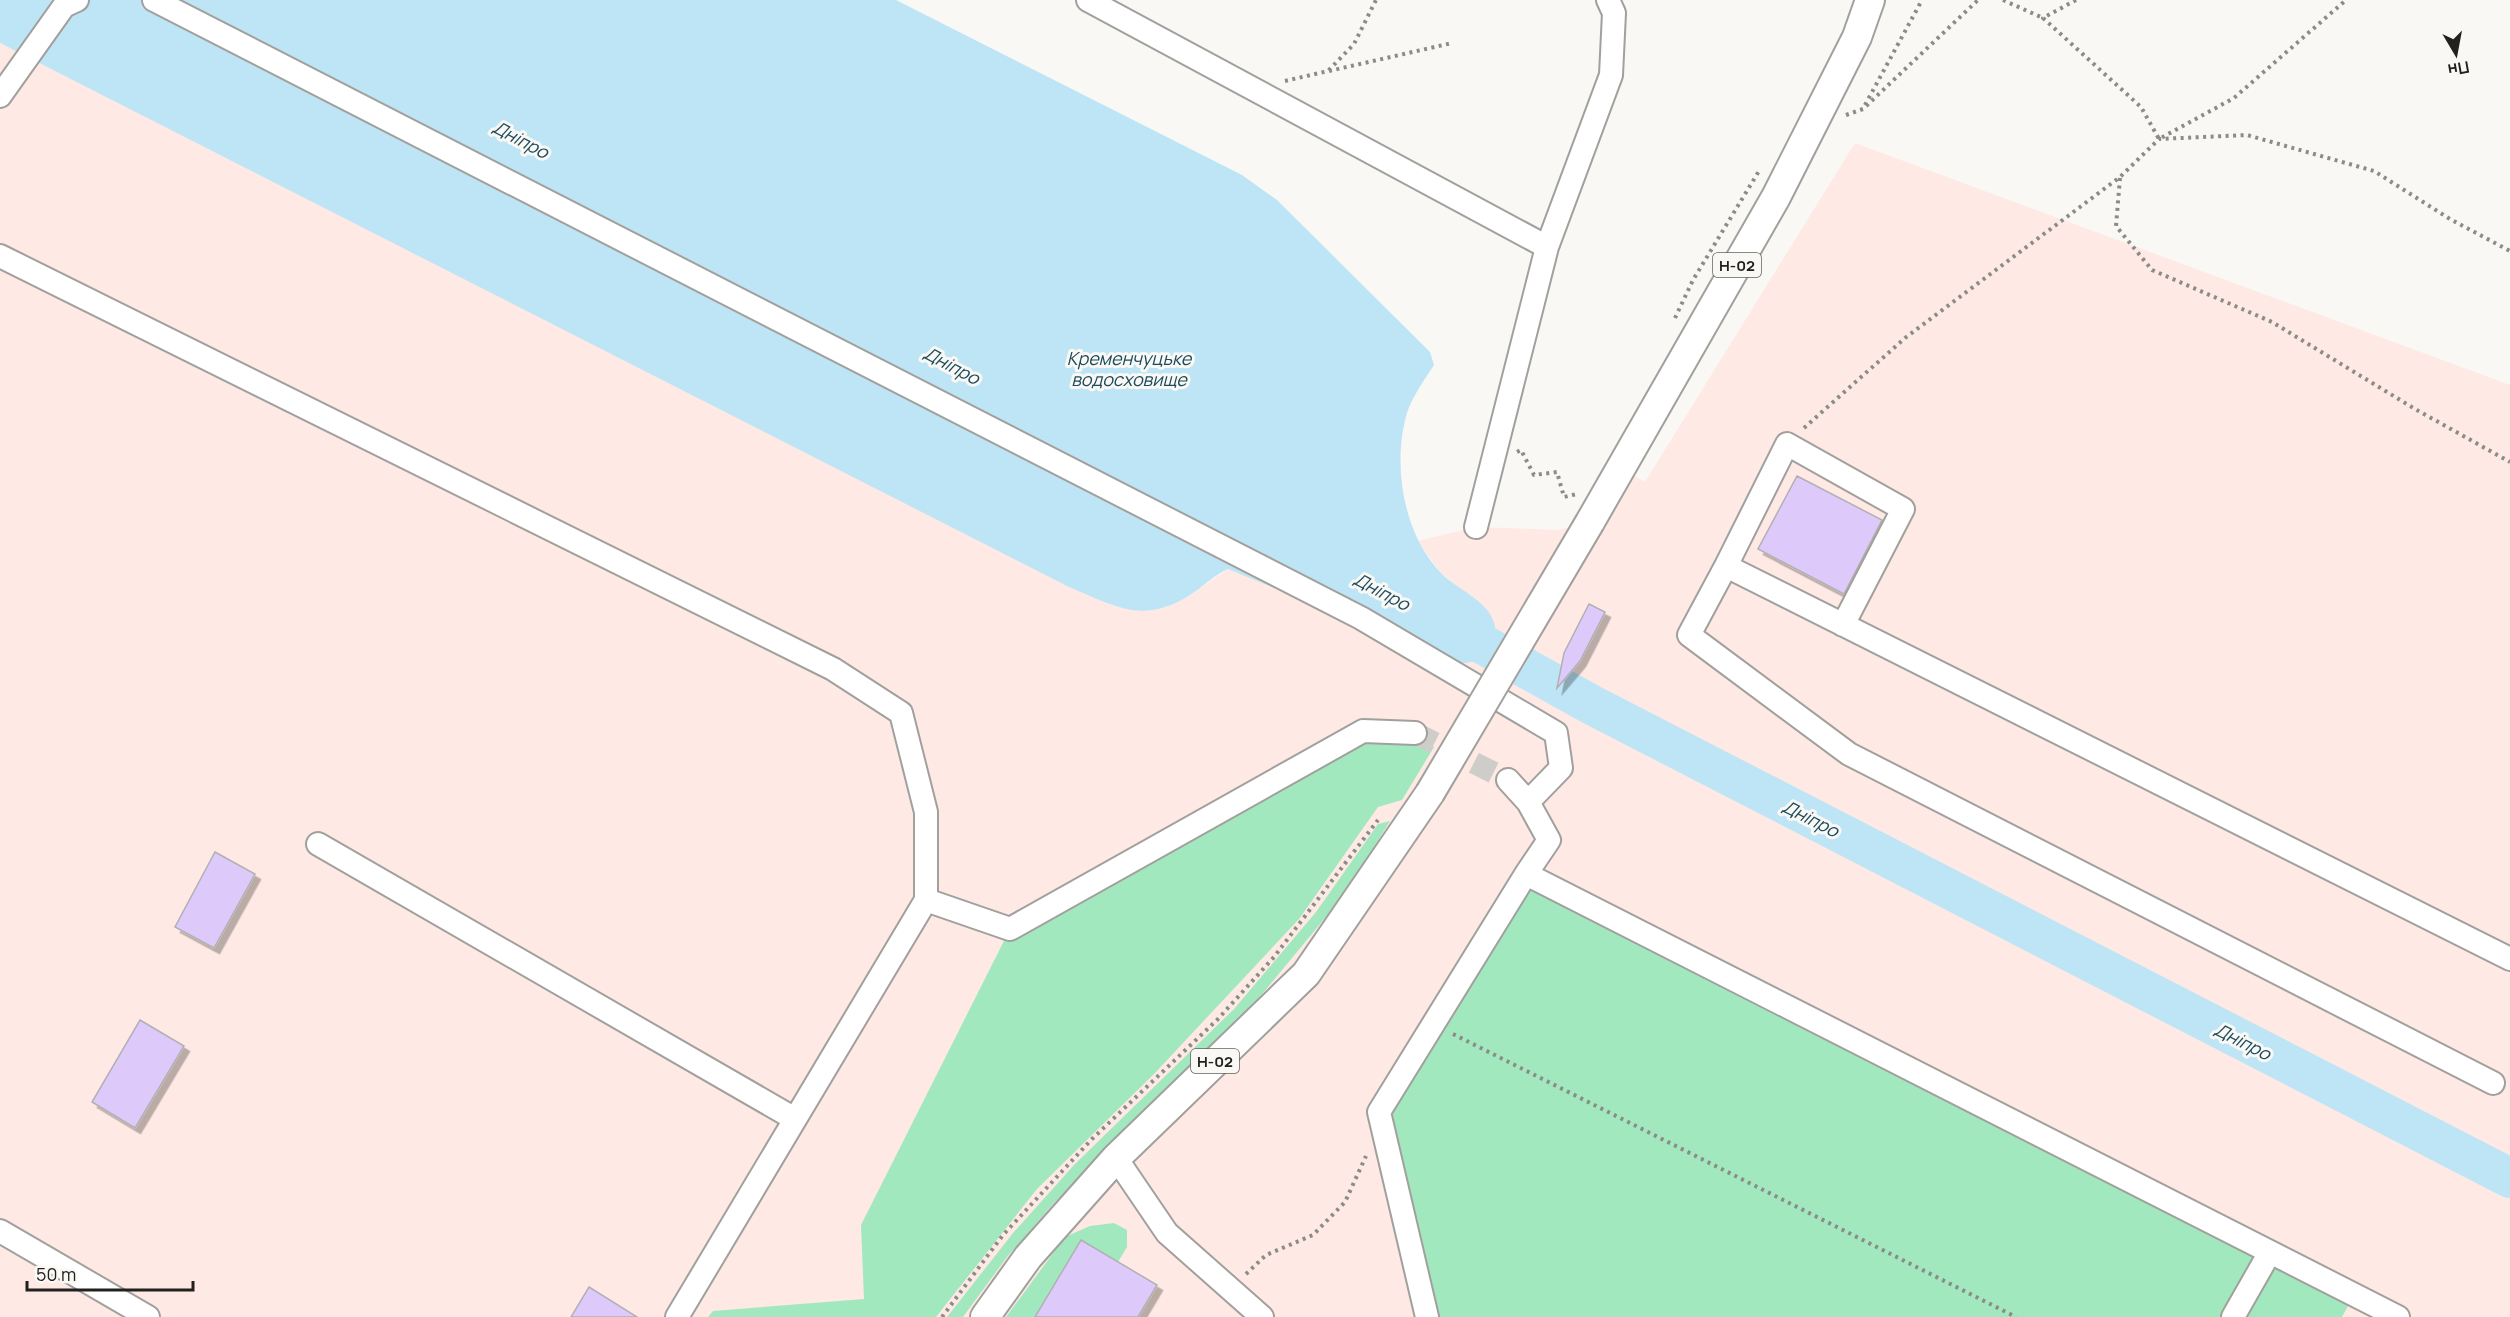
<svg xmlns="http://www.w3.org/2000/svg" width="2510" height="1317" font-family="Manrope,sans-serif">
<defs>
<filter id="shadow"><feDropShadow dx="5.5" dy="5.5" stdDeviation="0" flood-color="#0004"/></filter>
</defs>
<rect width="100%" height="100%" fill="#f9f8f4"/>
<path fill="#fee9e4" d="M0,43L1147,611L1167,607L1189,596L1228,569L1236,570L1282,592L1485,609L1441,573L1417,541L1476,527L1559,530L1590,522L1621,468L1645,482L1855,143L2510,385V1317H0Z"/>
<path fill="#a2e8bf" d="M1363,731L1415,733L1434,747L1402,800L1378,807L1299,919L1155,1073L1037,1189L936,1317H708L713,1311L864,1299L861,1225L1010,929Z
M1390,821L1345,894L1239,1022L1053,1204L1007,1257L963,1317H947L1013,1233L1074,1165L1234,1009L1316,912L1378,824Z
M1526,874L2354,1295L2342,1317H1427L1379,1112Z
M1114,1223L1127,1230V1247L1118,1262L1081,1240L1035,1317H1006L1065,1237L1090,1226Z"/>
<path fill="#bee5f6" d="M0,0H896L1242,175L1277,200L1430,352L1434,365C1425,379 1412,397 1407,413C1392,464 1403,534 1441,573C1456,589 1488,600 1494,623C1501,645 1481,665 1459,663L1228,569C1214,575 1203,587 1190,595C1143,625 1115,606 1069,587L0,43Z"/>
<g fill="none" stroke-linecap="round" stroke-linejoin="round">
<path stroke="#bee5f6" stroke-width="40" d="M1441,621L1592,705L2510,1178"/>
</g>
<path fill="#ddcafb" stroke="#b2b0b4" stroke-width="1.5" filter="url(#shadow)" d="M1797,476L1882,520L1844,594L1758,549Z
M1589,604L1605,612L1580,661L1557,688L1564,653Z
M215,852L255,874L214,948L175,927Z
M140,1020L184,1046L135,1128L92,1102Z
M1081,1240L1157,1285L1138,1317H1035Z
M589,1287L637,1317H571Z"/>
<g fill="none" stroke-linecap="round" stroke-linejoin="round">
<path stroke="#cecdc9" stroke-width="22" stroke-dasharray="22 11" stroke-linecap="butt" d="M1415,733L1508,780"/>
<defs>
<path id="minor" d="M154,0L1361,618L1556,733L1561,768L1528,802
M1088,0L1547,247
M0,96L64,6L77,0
M0,256L833,669L901,713L926,812V900L677,1317
M1476,527L1547,247L1611,75L1614,13L1608,0
M1726,566L1689,635L1849,754L2493,1083
M1843,625L1903,509L1787,444L1726,566L2510,959
M1508,780L1528,802L1549,840L1526,874
M318,844L795,1119
M926,900L1010,929L1363,731L1415,733
M1116,1158L1167,1233L1262,1317
M0,1231L148,1317
M1427,1317L1379,1112L1526,874L2398,1317
M2233,1317L2270,1252"/>
<path id="major" d="M1590,522L1776,197L1857,37L1870,0
M985,1317L1028,1257L1116,1158L1306,974L1430,793"/>
</defs>
<use href="#minor" stroke="#a1a09d" stroke-width="26"/>
<use href="#major" stroke="#a1a09d" stroke-width="32"/>
<path stroke="#8b8b88" stroke-width="4" stroke-dasharray="3 4.5" stroke-linecap="butt" d="M2003,0L2043,18
M2076,0L2043,18L2141,107L2159,139L2234,98L2346,0
M1329,71L1452,43
M1285,81L1328,71L1354,44L1376,0
M1865,105L1922,0
M1846,115L1863,109L1978,0
M2120,178L2116,226L2152,270L2272,322L2415,409L2510,462
M1675,318L1693,280L1759,171
M1804,428L1905,338L2120,177L2159,139L2247,135L2374,171L2450,219L2510,251
M1517,452L1521,450L1534,475L1557,472L1564,497L1577,494
M1453,1034L2016,1317
M1246,1274L1266,1255L1313,1235L1345,1202L1366,1156
M942,1317L1003,1235L1092,1139L1218,1019L1274,957L1378,820"/>
<use href="#minor" stroke="#fff" stroke-width="22"/>
<use href="#major" stroke="#fff" stroke-width="28"/>
<defs>
<path id="major-bridge" d="M1430,793L1590,522"/>
</defs>
<use href="#major-bridge" stroke="#a1a09d" stroke-width="32" stroke-linecap="butt"/>
<use href="#major-bridge" stroke="#fff" stroke-width="28"/>
</g>
<g text-anchor="middle" dominant-baseline="central" stroke-width="6" stroke-linejoin="round" paint-order="stroke">
<g fill="#f9f8f4" stroke="#62625f" stroke-width="1.5">
<rect x="1713" y="253" width="48" height="24" rx="4.5"/>
<rect x="1191" y="1049" width="48" height="24" rx="4.5"/>
</g>
<g font-size="15" font-weight="bold" fill="#21211f">
<text x="1737" y="265">Н-02</text>
<text x="1215" y="1061">Н-02</text>
</g>
<g font-size="18" font-style="italic" fill="#1b4a5c" stroke="#f9f8f4">
<text transform="translate(521 139) rotate(28)">Дніпро</text>
<text x="1129" y="358">Кременчуцьке<tspan x="1129" dy="21">водосховище</tspan></text>
<text transform="translate(952 365) rotate(28)">Дніпро</text>
<text transform="translate(1382 591) rotate(28)">Дніпро</text>
<text transform="translate(1811 818) rotate(27)">Дніпро</text>
<text transform="translate(2243 1041) rotate(27)">Дніпро</text>
</g>
</g>
<g transform="translate(2456 54) rotate(170)" stroke="#f9f8f4" stroke-width="4.5" paint-order="stroke">
<path d="M0-4.5L10 22L0 15L-10 22Z" fill="#21211f"/>
<text y="-9" font-size="16" font-weight="bold" text-anchor="middle" fill="#21211f">Пн</text>
</g>
<path d="M27 1281v9h166v-9" fill="none" stroke="#21211f" stroke-width="3"/>
<text x="36" y="1281" font-size="18" fill="#21211f" stroke="#f9f8f4" stroke-width="4.5" paint-order="stroke">50 m</text>
</svg>
